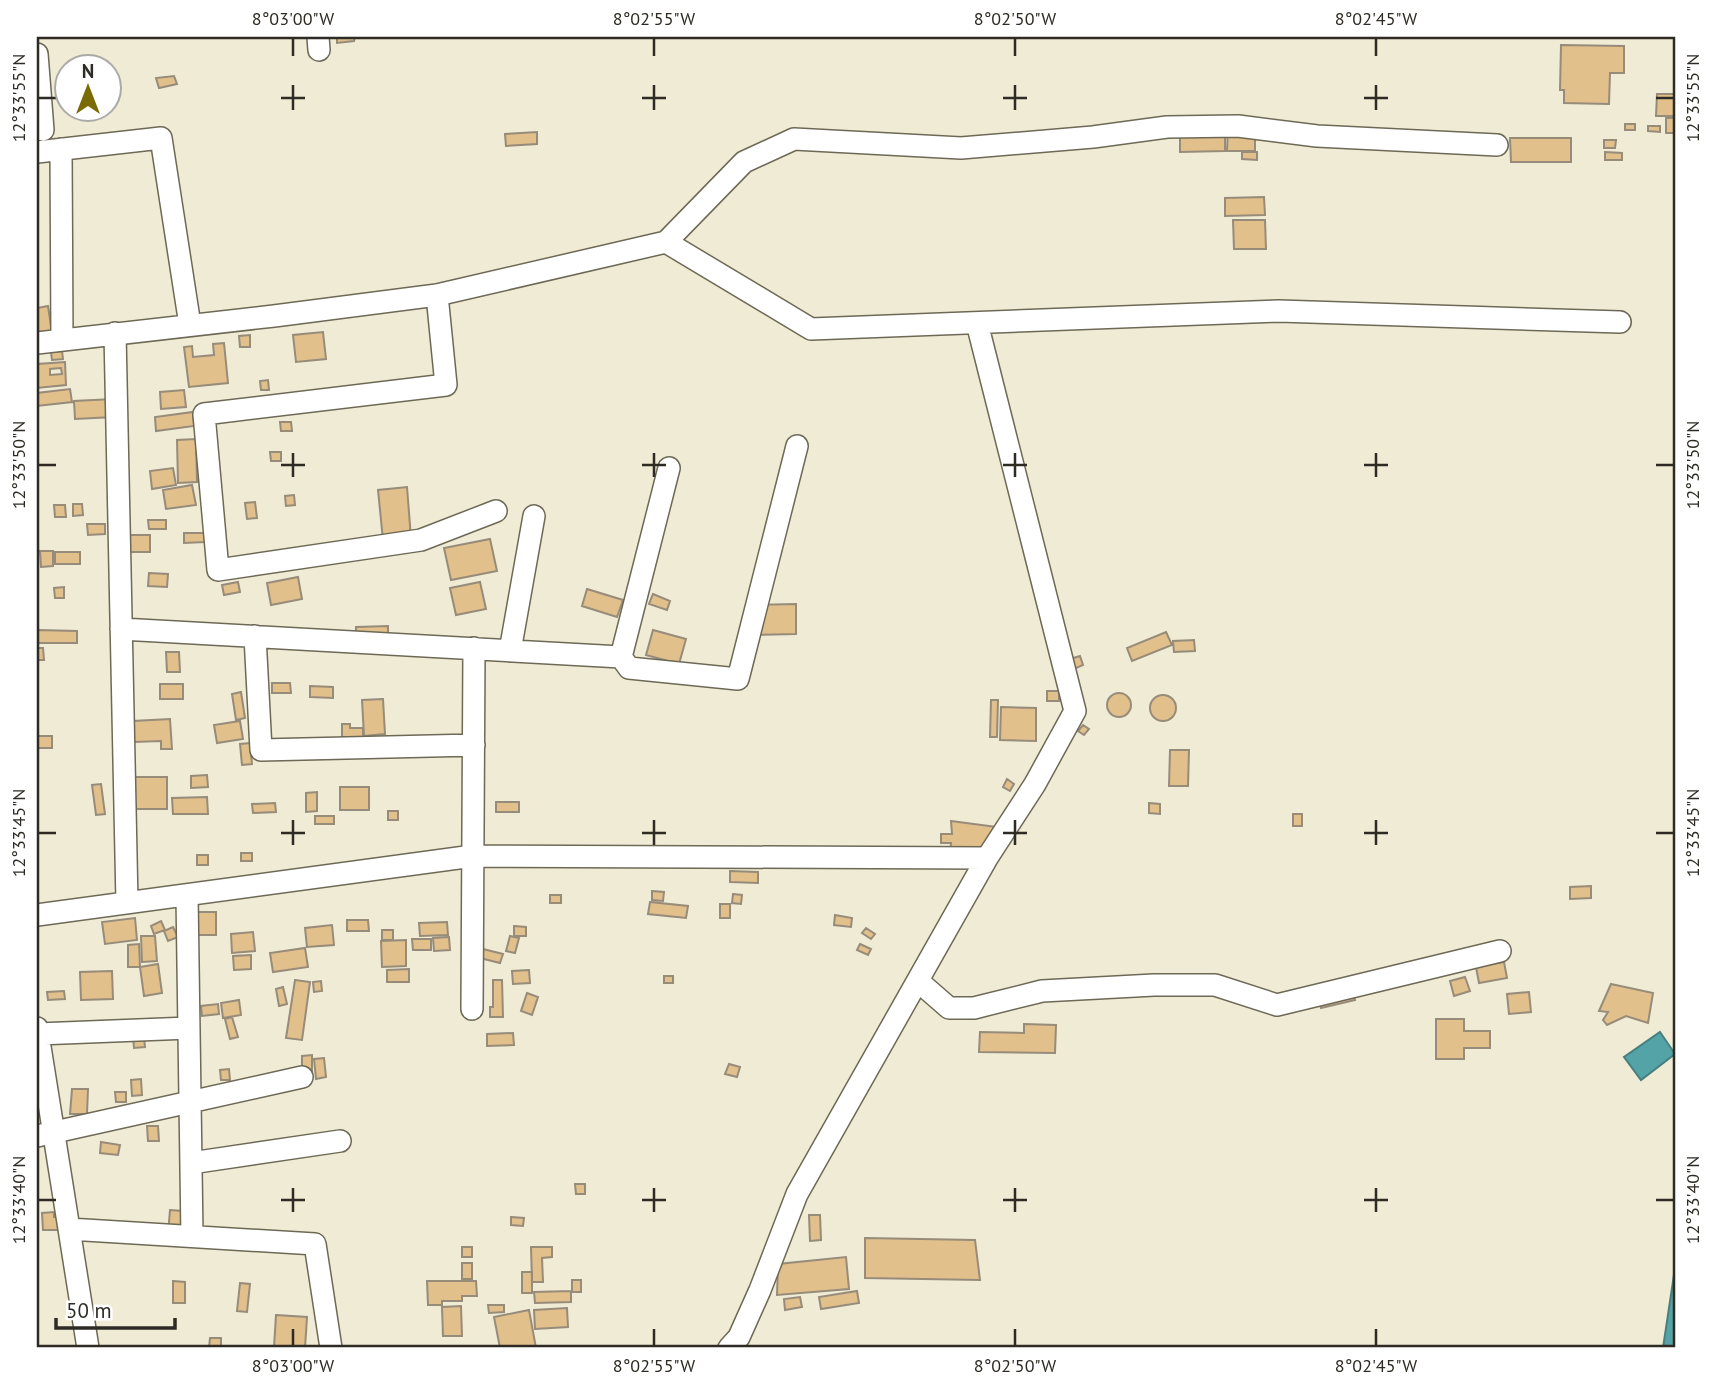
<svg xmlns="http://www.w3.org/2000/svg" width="1712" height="1385" font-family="'PT Sans',sans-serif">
<rect width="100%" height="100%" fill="#efebd5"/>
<path fill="#54a3a6" stroke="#487f7f" stroke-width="2" d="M1660,1032L1675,1054L1641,1080L1624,1057Z
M1675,1268V1348H1663Z"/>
<path fill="#e2c08c" stroke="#978b7a" stroke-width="2" fill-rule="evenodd" d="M337,37H355L354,41L337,43Z
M1561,45L1624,46V73H1610L1609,104L1564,103V90H1560Z
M174,76L177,84L159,88L156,78Z
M1657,94H1675V116H1656Z
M1666,118H1675V133H1666Z
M1625,124H1635V130H1625Z
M1648,126H1660V132L1648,131Z
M1228,127L1255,128V151H1227Z
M1180,128H1225V151L1180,152Z
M537,132V144L506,146L505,134Z
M1510,138H1571V162H1511Z
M1604,140H1616L1615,148H1604Z
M1242,152H1257V160L1242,159Z
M1605,152L1622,153V160H1605Z
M1264,197L1265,215L1225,216V198Z
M1233,220H1265L1266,249H1234Z
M48,306L52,333L37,336V308Z
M323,332L326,359L296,362L293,335Z
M250,335V347H240L239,336Z
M224,343L228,383L189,387L184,347L192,346L193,357L214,355L213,344Z
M62,351L63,359L52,360L51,352Z
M65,362L66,385L37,388V364ZM61,368L62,374L50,375V369Z
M268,380L269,390H261L260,381Z
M70,389L72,402L37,406V393Z
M184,390L186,407L161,409L160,392Z
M113,399L114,417L75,419L74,401Z
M193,412L194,426L156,431L155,417Z
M280,422H291L292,431H281Z
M196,439L197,482L178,483L177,440Z
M270,452H281V461H271Z
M173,468L176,485L152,489L150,471Z
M192,485L196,505L166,509L163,490Z
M407,487L411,538L383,540L378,490Z
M294,495L295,505L286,506L285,496Z
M255,502L257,518L247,519L245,503Z
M73,504H82L83,515L73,516Z
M54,505H65L66,517H55Z
M148,520H166V529H149Z
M87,524H105V534L88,535Z
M184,533H205V542L184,543Z
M119,535H150V552H119Z
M490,539L497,571L451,580L444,548Z
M40,551H53V566L41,567Z
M55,552H80V564H55Z
M149,573L168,574L167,587L148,586Z
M298,577L302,599L271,605L267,583Z
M238,582L240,592L224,595L222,585Z
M480,582L486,609L456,615L450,588Z
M64,587V598H55L54,588Z
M587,589L623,600L617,617L582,606Z
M653,594L670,601L667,610L649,604Z
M796,604V634L753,635L752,605Z
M388,626V638L356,639V627Z
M37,630L77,631V643H37Z
M653,630L686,639L679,664L646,655Z
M1166,632L1172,645L1132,661L1127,648Z
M1194,640L1195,651L1174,652L1173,641Z
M37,648H43L44,660H37Z
M166,652H179L180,672H167Z
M1080,656L1083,665L1074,669L1070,659Z
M272,683H290L291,693H272Z
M160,684H183V699H160Z
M310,686L333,687V698L310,697Z
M1047,691H1059V701H1047Z
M241,692L245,718L236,720L232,694Z
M1107 705a12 12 0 1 1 24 0a12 12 0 1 1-24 0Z
M1150 708a13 13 0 1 1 26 0a13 13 0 1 1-26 0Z
M383,699L385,734L364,736L362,700Z
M991,700H998L997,737H990Z
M1001,707L1036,708V741L1000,740Z
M170,719L172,749H161V741L134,742L133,721Z
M240,721L243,739L217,743L214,725Z
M342,724H350V728H363V748H342Z
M1083,725L1089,729L1084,735L1078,731Z
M37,736H52V748H37Z
M250,743L252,764L242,765L240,744Z
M1170,750H1189L1188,786H1169Z
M207,775L208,787L191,788V776Z
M131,777H167V809H131Z
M1007,779L1014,784L1010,791L1003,787Z
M101,784L105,814L96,815L92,785Z
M340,787H369V810H340Z
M317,792V811L306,812V793Z
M207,797L208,814H173L172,798Z
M496,802H519V812H496Z
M275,803L276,812L253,813L252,804Z
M1149,803L1160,804V814L1149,813Z
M388,811H398V820H388Z
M1293,814H1302V826H1293Z
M315,816H334V824H315Z
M951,821L997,827L977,864L950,853L951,843H941V834H952Z
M241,853H252V861H241Z
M197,855H208V865H197Z
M730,871L758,872V883L730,882Z
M1591,886V898L1570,899V887Z
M652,891L664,892L663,901L652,900Z
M733,894L742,895L741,904L732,903Z
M550,895H561V903H550Z
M650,902L688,906L686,918L648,914Z
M720,904H730V918H720Z
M196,912H216V935H196Z
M835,915L852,918L851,927L834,925Z
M135,918L137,940L105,944L102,922Z
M347,920H368L369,931H347Z
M161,921L165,930L154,934L151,926Z
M447,922L448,935L420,936L419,923Z
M332,925L334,945L307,947L305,928Z
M514,926L526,927V936H514Z
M173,927L178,937L168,941L164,931Z
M866,928L875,934L871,939L862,933Z
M382,930H393V940H382Z
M253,932L255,951L232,953L231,934Z
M141,936H155L157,961L142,962Z
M510,936L519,938L515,953L506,951Z
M449,937L450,950L434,951L433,938Z
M412,939H431V950H413Z
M406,940V966L382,967L381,941Z
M139,944L140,967H128V945Z
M860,944L871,949L868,955L857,950Z
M305,948L308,967L273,972L270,953Z
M479,948L503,954L500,963L476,957Z
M251,955V969L234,970L233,956Z
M1504,962L1507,978L1479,983L1476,967Z
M158,964L162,993L144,996L140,967Z
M409,969V982H387V970Z
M529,970L530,983L513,984L512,971Z
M112,971L113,999L81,1000L80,972Z
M664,976H673V983H664Z
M1465,977L1470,991L1454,996L1450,981Z
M295,980L310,982L302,1040L286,1038Z
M493,980H502L503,1017H490V1007H493Z
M321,981L322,991L314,992L313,982Z
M1611,984L1653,993L1648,1023L1626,1016L1607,1025L1603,1020L1608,1012L1599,1011Z
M283,987L287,1004L279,1006L276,989Z
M1352,988L1355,1000L1321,1008L1318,996Z
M64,991L65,999L48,1000L47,992Z
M1529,992L1531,1012L1509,1014L1507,994Z
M527,993L538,997L532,1015L521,1011Z
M239,1000L241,1015L223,1018L221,1003Z
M218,1004L219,1014L202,1016L201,1006Z
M232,1017L238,1037L230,1039L225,1019Z
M1436,1019H1464V1031H1490V1048H1464V1059H1436Z
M1024,1024L1056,1025L1055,1053L979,1052L980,1032L1024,1033Z
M513,1033L514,1045L487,1046V1034Z
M133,1037H144L145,1047L134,1048Z
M312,1055V1074H302V1056Z
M324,1058L326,1077L316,1079L314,1059Z
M729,1064L740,1067L737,1077L725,1074Z
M229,1069L230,1080H221L220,1070Z
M141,1079L142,1095L132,1096L131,1080Z
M72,1089H88L87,1114H70Z
M115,1092H126V1102H116Z
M147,1126H158L159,1141H148Z
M101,1142L120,1145L118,1155L100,1153Z
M575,1184H585V1194H576Z
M170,1210L183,1211L182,1235L168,1234Z
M54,1212V1217H64V1230H43L42,1213Z
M809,1215H820L821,1240L810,1241Z
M511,1217L524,1218L523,1226L511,1225Z
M865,1238L975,1240L980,1280L865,1278Z
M462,1247H472V1257H462Z
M531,1247H552V1257L542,1258L543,1282H532Z
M846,1257L849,1289L777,1295L778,1264Z
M462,1263H472V1279H462Z
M522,1272H532V1293H522Z
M572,1280H581V1292H572Z
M173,1281L185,1282V1303H173Z
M427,1281H476L477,1296H462V1301H442V1305H428Z
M240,1283L250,1284L247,1312L237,1311Z
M571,1291V1302L535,1303L534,1292Z
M857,1291L859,1303L821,1309L819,1297Z
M800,1297L802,1307L785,1310L784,1299Z
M488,1305H504V1312L489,1313Z
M461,1306L462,1336H443L442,1307Z
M567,1308L568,1327L535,1329L534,1310Z
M529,1310L536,1348H500L494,1317Z
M276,1315L307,1317L305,1348L274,1347Z
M210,1338H221V1348H209Z"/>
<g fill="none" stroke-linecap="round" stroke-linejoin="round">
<defs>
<path id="minor" d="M318,37L319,50
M37,54L43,130
M61,149L62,340
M37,152L161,138L190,325
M666,242L811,329L1279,311L1620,322
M437,295L446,385L204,414L218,570L421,540L496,511
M115,333L127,903
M37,343L274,316L437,295L666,242L744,162L794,139L961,148L1093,137L1167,127L1238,126L1317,136L1497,145
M669,468L621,657L629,668L738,679L797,446
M121,629L621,657
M255,636L261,750L474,745
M510,651L534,516
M187,895L192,1236
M37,915L473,856L987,858
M918,981L949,1008H974L1042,991L1154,985H1215L1277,1005L1500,951
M472,1009L474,648
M37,1028L88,1348
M38,1034L189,1028
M37,1136L302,1077
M191,1163L340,1141
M69,1229L315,1244L331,1348
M729,1348L739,1337L760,1290L797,1194L987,858L1035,784L1075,711L977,323"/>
</defs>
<use href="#minor" stroke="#6d6956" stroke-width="24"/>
<use href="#minor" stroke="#fff" stroke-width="21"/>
</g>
<path fill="none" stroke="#2d2b23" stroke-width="2.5" d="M293,38V56M654,38V56M1015,38V56M1376,38V56M293,85V110M654,85V110M1015,85V110M1376,85V110M38,98H56M281,98H305M642,98H666M1003,98H1027M1364,98H1388M1656,98H1674M293,453V477M654,453V477M1015,453V477M1376,453V477M38,465H56M281,465H305M642,465H666M1003,465H1027M1364,465H1388M1656,465H1674M293,820V845M654,820V845M1015,820V845M1376,820V845M38,833H56M281,833H305M642,833H666M1003,833H1027M1364,833H1388M1656,833H1674M293,1188V1212M654,1188V1212M1015,1188V1212M1376,1188V1212M38,1200H56M281,1200H305M642,1200H666M1003,1200H1027M1364,1200H1388M1656,1200H1674M293,1329V1346M654,1329V1346M1015,1329V1346M1376,1329V1346"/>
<rect width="1712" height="1385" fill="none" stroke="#ffffff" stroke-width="77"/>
<g transform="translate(88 88)"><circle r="33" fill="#ffffff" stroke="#abaaa7" stroke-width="2"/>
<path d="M0-5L12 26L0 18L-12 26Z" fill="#7b6b04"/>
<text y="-10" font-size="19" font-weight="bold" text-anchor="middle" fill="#2d2b23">N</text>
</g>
<path d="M56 1318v10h119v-10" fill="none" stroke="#2d2b23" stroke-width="3.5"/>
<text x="66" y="1318" font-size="21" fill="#2d2b23" stroke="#ffffff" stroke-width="5" paint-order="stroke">50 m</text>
<rect x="38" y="38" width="1636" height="1308" fill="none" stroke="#2d2b23" stroke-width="2.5"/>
<g font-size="18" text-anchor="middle" fill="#2d2b23">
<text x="293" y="25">8°03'00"W</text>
<text x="654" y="25">8°02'55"W</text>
<text x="1015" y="25">8°02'50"W</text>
<text x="1376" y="25">8°02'45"W</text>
<text transform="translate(19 98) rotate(-90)" y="6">12°33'55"N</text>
<text transform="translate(1693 98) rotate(-90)" y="6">12°33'55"N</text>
<text transform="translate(19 465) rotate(-90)" y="6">12°33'50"N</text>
<text transform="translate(1693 465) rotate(-90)" y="6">12°33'50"N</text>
<text transform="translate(19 833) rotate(-90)" y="6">12°33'45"N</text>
<text transform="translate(1693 833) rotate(-90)" y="6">12°33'45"N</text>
<text transform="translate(19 1200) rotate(-90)" y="6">12°33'40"N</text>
<text transform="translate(1693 1200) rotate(-90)" y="6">12°33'40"N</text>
<text x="293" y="1372">8°03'00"W</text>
<text x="654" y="1372">8°02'55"W</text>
<text x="1015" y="1372">8°02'50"W</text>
<text x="1376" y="1372">8°02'45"W</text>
</g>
</svg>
